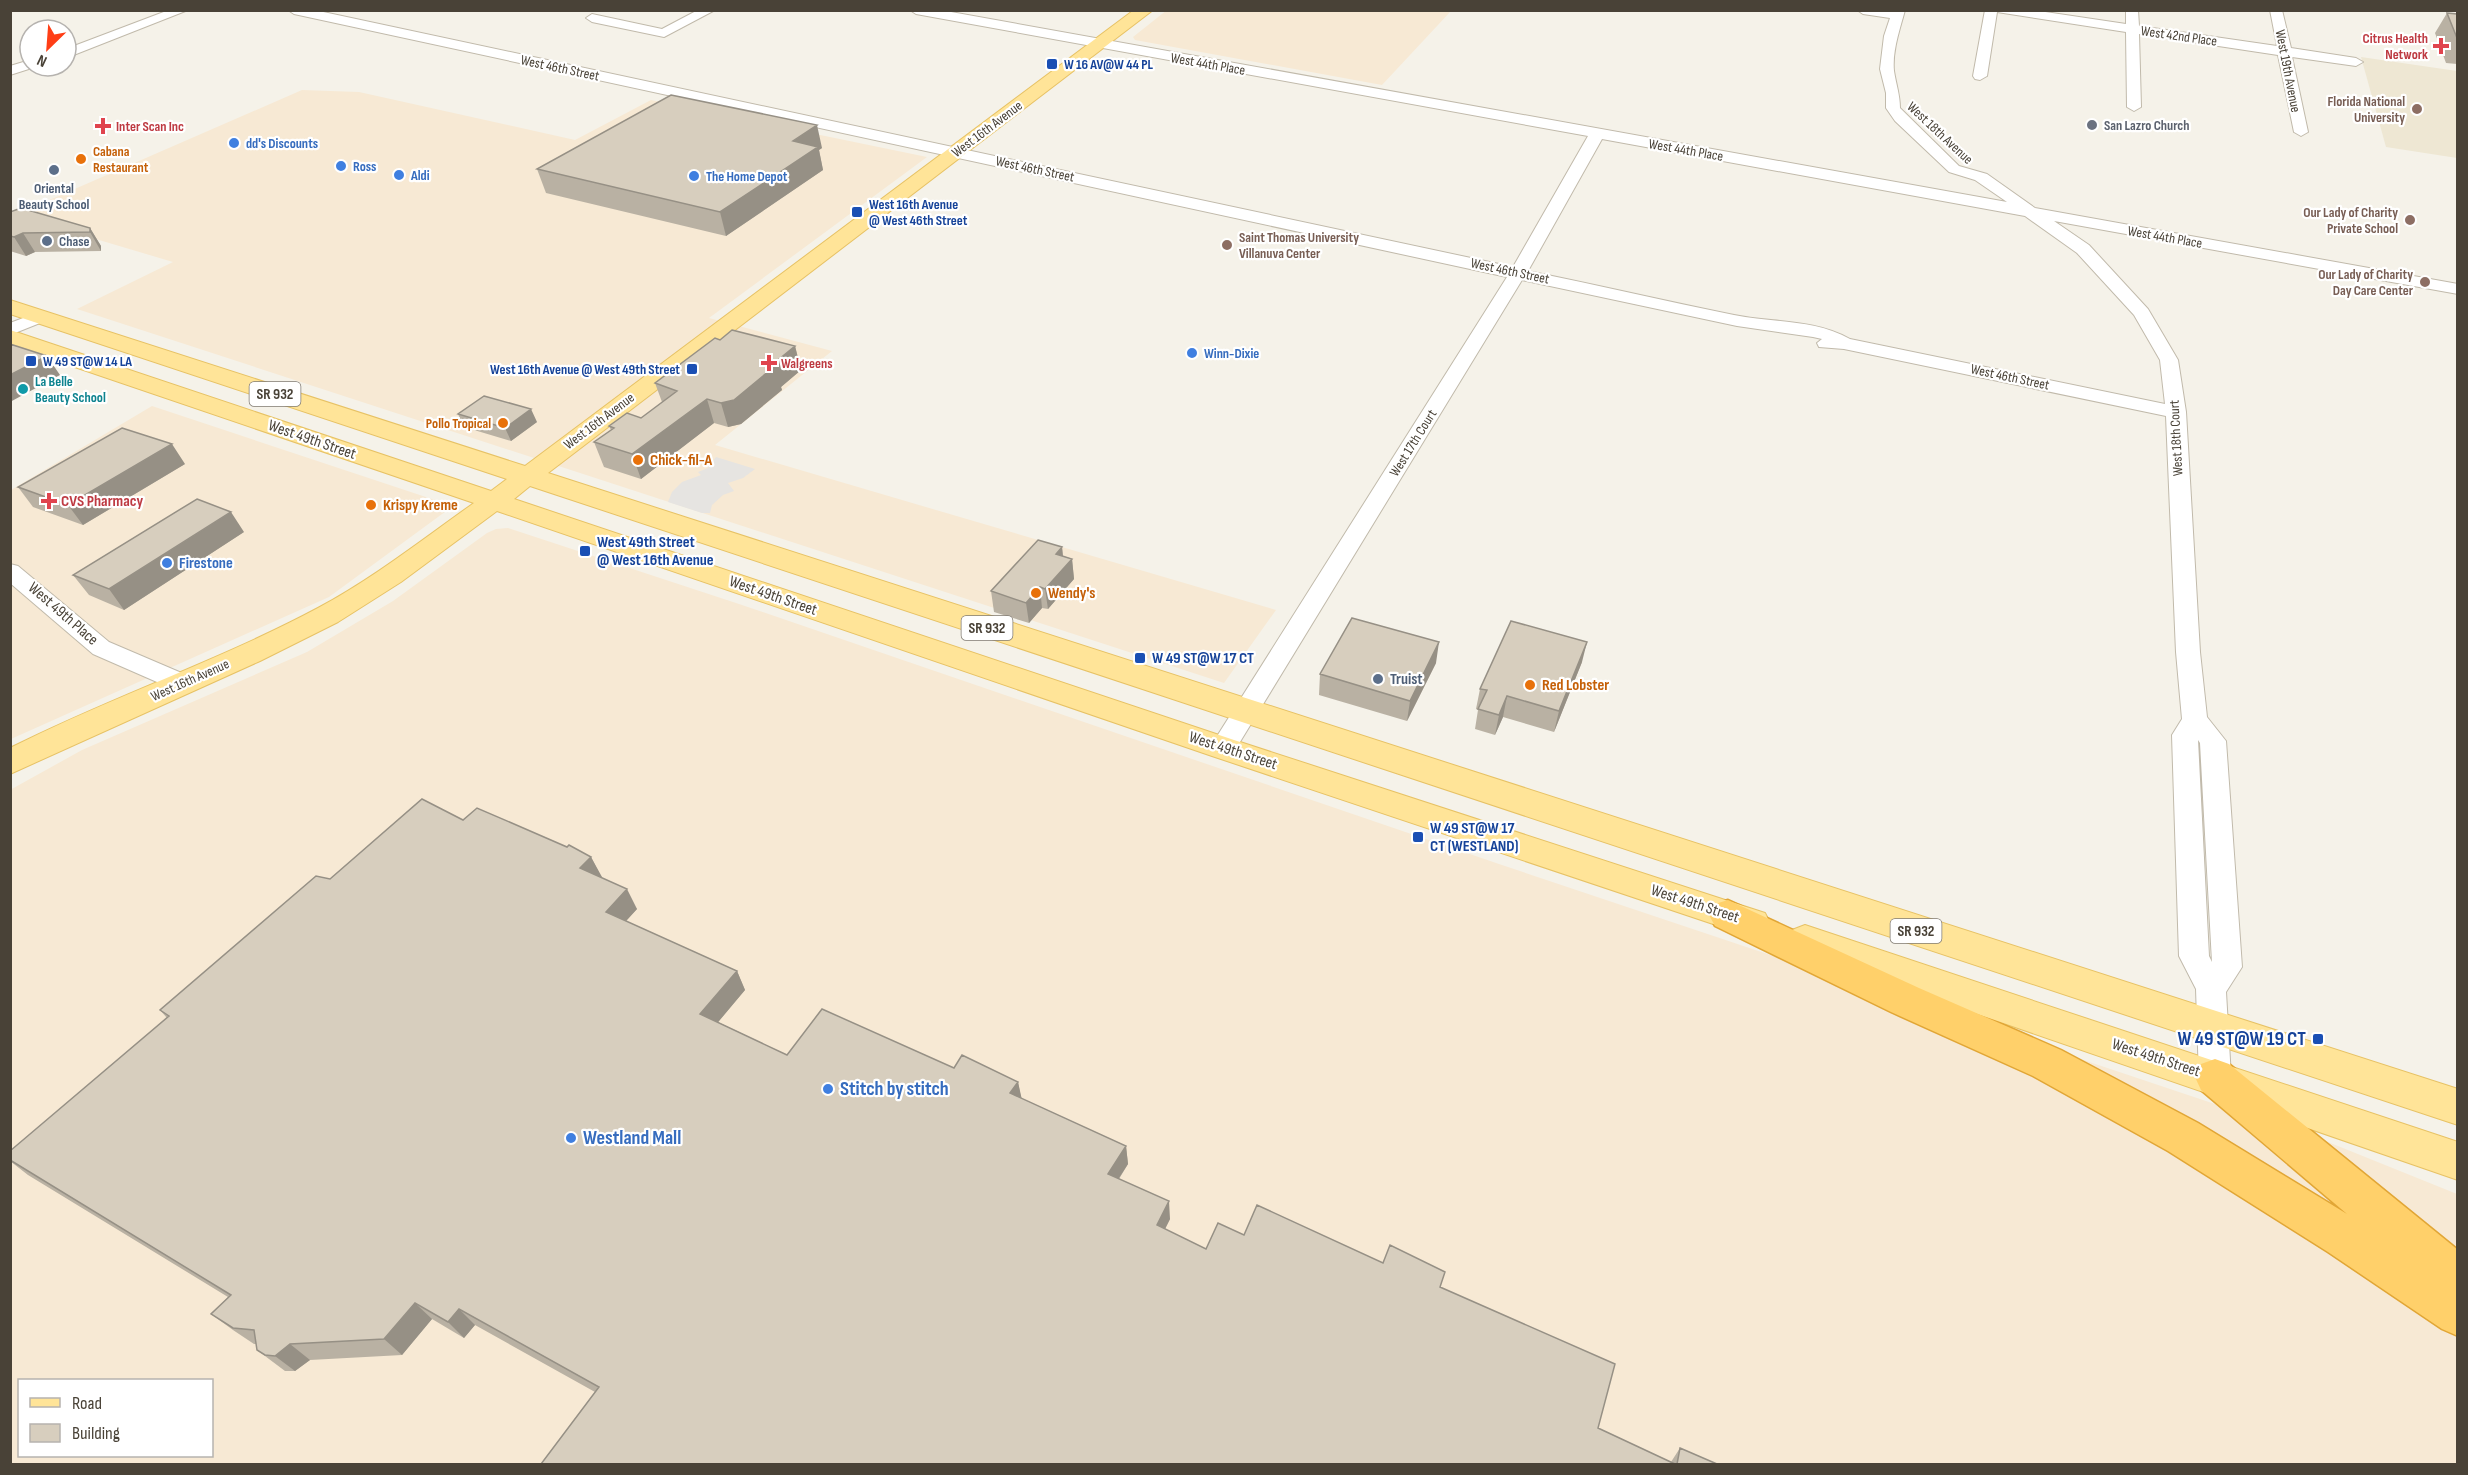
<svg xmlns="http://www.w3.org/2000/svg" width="2468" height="1475" font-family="'Sofia Sans Condensed',sans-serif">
<rect width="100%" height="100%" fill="#f5f2e9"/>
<path fill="#f7e9d4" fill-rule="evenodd" d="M1167,10H1450L1451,11L1382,85L1135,40L1133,37Z
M302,90L359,92L575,140L651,100L927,157L709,318L832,351L715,445L1276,610L1224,683L77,309L173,262L15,215Z
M152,406L453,506L329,597L11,739V490Z
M508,528L739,604L1499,864L2328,1142L2457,1194V1464H11L10,790L82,750L307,652L393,601L487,533L496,529ZM20,1380H212V1456H20Z"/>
<path fill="#eee7d3" d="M2361,57L2457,71V158L2386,147Z"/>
<path fill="#e6e4e1" d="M716,457L755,469L743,478L728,483L734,491L723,495L712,505L710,513H702L668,502L672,492L682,482L701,475L698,472L708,468Z"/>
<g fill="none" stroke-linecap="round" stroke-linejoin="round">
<defs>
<path id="minor" d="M169,10H188L66,58V49Z
M288,10H314L1513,267L1588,136L916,14L910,10H940L2007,202L1975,180L1949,172L1895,121L1886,108V93L1880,69L1884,36L1890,18L1863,14L1857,10H1905C1900,29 1892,51 1894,71C1896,84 1900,95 1900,108L1959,166L1987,174L2035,208L2458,284V294L2054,221L2089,245L2148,309L2178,360L2186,412L2200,652L2207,717L2226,741L2242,967L2226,992L2231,1077L2226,1087L2215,1091L2204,1087L2199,1077L2196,989L2179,956L2172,735L2182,719L2176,652L2166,416L1844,349L1819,347L1817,343L1822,339L1813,337L1737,326L1522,280L1232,755L1223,757L1214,755L1210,748L1214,741L1507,277L294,14ZM1602,139L2025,216L2077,253L2134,315L2160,360L2165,404L1850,339C1815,319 1772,323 1734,315C1665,301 1597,285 1528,271ZM2198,740L2200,743L2212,962L2209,956Z
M698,10H715L664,37L592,22L586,18L592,14L662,29Z
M1985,10H2032L2126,24V10H2138L2139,26L2277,46L2270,10H2282L2291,48L2356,58L2363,62L2356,66L2292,57L2308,132L2301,136L2294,132L2278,55L2139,34L2141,107L2134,111L2127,107L2126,32L1997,12L1987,76L1980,80L1975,79L1973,76Z
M30,60V66L35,67L10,75V66Z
M39,312L45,313L48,317L45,321L10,335V323Z
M10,564L18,566L109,642L191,677L194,683L191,689L182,691L173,689L93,654L10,583Z"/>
<path id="major" d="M1134,10H1153L548,473L2458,1089V1125L530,486L514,499L1234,740L1765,913L1770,923L1765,933L1752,937L1212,756L497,511L401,582L338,622L260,661L10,774V748C111,697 219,661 318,608C374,578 423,539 474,503L10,345V330L491,491L507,479L10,314V300L525,466Z
M1805,925L2458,1142V1180L1792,950L1787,940L1792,930Z"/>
<path id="highway" d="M1728,900L1919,988L2061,1050L2198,1123L2347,1214L2201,1090L2195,1077L2201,1064L2215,1059L2229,1064L2458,1250V1336L2442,1329L2328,1252L2168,1151L2033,1076L1891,1012L1715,926L1709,915L1715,904Z"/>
</defs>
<use href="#minor" stroke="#c1baab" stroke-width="2"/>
<use href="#major" stroke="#e7c265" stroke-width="2"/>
<use href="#highway" stroke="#e1a636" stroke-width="3"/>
<use href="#minor" fill="#fff" fill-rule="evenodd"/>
<use href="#major" fill="#ffe498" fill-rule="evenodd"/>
<use href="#highway" fill="#ffd06a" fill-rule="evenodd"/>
</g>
<path fill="#b9b1a3" d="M2447,13L2457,14V64L2446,63L2435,33Z
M822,148L819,150L823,170L726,236L546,193L537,169Z
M10,212L90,228L101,246V251L35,252L26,256L10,251Z
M795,346L801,370L781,387L782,390L741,424L728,427L714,423L641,479L604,467L594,442L611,430L609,426L641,418L662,402L655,383Z
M458,414L537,422L511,441L464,427Z
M185,464L83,525L33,507L18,487Z
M244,532L124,610L89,595L73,575Z
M1062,547L1063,556L1072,559L1074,579L1048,609L1042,608L1029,623L994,612L991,591Z
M1582,662L1554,732L1503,717L1495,735L1475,729L1478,710L1476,709L1480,689Z
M1436,663L1407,721L1319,695L1320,674Z
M463,820L591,857L601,877L637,909L626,921L737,971L745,990L718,1022L787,1055L954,1068L1018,1082L1021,1098L1126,1146L1128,1164L1119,1179L1170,1219L1165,1229L1206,1249L1244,1235L1383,1263L1441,1288L1598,1428L1671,1462L1680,1448L1717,1464H541L595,1392L475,1325L464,1338L432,1319L402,1355L310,1360L295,1371H285L257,1350L256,1344H254L233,1330L211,1314L228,1297L28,1175L10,1161V1151L167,1018L160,1010L330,879Z"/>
<path fill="#969085" d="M817,125L822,148L819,150L823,170L726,236L720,212L793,141Z
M90,228L101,246V251L90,232Z
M23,233L35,252L26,256L14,237Z
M795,346L801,370L781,387L782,390L741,424L728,427L721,403L772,365Z
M47,356L60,375L10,402V375Z
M707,399L714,423L641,479L632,454Z
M531,409L537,422L511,441L505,428Z
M172,444L185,464L83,525L68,505Z
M231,512L244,532L124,610L109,589Z
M1062,547L1064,568L1056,554Z
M1072,559L1074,579L1048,609L1045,589Z
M1040,587L1042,608L1029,623L1026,603Z
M1439,642L1436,663L1407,721L1410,701Z
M1587,642L1582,662L1554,732L1559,711Z
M1507,696L1503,717L1495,735L1499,715Z
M591,857L602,877L591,888L580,868Z
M627,889L637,909L616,932L606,912Z
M737,971L745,990L709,1033L700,1014Z
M1018,1082L1022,1100L1010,1093Z
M1126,1146L1128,1164L1110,1192L1108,1174Z
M1169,1201L1170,1219L1158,1243L1157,1225Z
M415,1303L432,1319L402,1355L384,1339Z
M459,1309L475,1325L464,1338L448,1322Z
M290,1344L310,1360L295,1371L275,1356Z"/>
<path fill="#d7cebe" stroke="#969085" stroke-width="1.5" d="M2447,13L2457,14V38Z
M671,95L817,125L793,141L818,147L720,212L537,169Z
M21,208L90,228V232L23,233L14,237L10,236V212Z
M732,330L795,346L772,365L775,366L734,400L721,403L707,399L632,454L594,442L614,428L609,426L627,413L641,418L677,391L655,383L715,338L720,340Z
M10,344L47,356L10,375Z
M484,396L531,409L505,428L458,414Z
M122,428L172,444L68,505L18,487Z
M197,499L231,512L109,589L73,575Z
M1038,540L1062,547L1056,554L1072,559L1045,589L1040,587L1026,603L991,591Z
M1352,618L1439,642L1410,701L1320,674Z
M1511,621L1587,642L1559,711L1507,696L1499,715L1478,709L1487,690L1480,689Z
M422,799L463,820L477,808L567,847L569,845L591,857L580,868L627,889L606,912L737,971L700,1014L787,1055L822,1009L954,1068L962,1055L1018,1082L1010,1093L1126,1146L1108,1174L1169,1201L1157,1225L1206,1249L1218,1223L1244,1235L1257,1205L1383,1263L1390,1245L1445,1272L1440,1287L1615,1364L1598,1428L1675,1464H541L599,1387L459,1309L448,1322L415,1303L384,1339L290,1344L275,1356L265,1355L257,1350L254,1330L233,1328L211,1314L231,1295L10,1160V1151L169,1016L160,1010L316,876L330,879Z
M1680,1448L1717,1464H1677Z"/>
<g fill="#e0444e" stroke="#fff" stroke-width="2">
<path d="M2438 37h6v6h6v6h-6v6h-6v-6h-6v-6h6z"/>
<path d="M100 117h6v6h6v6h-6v6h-6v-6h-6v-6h6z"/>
<path d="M766 354h6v6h6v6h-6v6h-6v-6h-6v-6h6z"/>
<path d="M46 492h6v6h6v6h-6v6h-6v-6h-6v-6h6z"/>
</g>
<g fill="#1a4fb4" stroke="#fff" stroke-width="2">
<rect x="1046" y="58" width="12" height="12" rx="3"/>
<rect x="851" y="206" width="12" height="12" rx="3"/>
<rect x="25" y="355" width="12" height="12" rx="3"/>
<rect x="686" y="363" width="12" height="12" rx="3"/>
<rect x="579" y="545" width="12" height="12" rx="3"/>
<rect x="1134" y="652" width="12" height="12" rx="3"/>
<rect x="1412" y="831" width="12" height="12" rx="3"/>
<rect x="2312" y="1033" width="12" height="12" rx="3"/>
</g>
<g fill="#8d6e63" stroke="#fff" stroke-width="2">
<circle cx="2417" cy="109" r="6"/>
<circle cx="2410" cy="220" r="6"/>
<circle cx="1227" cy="245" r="6"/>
<circle cx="2425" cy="282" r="6"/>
</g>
<circle fill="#6b7280" stroke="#fff" stroke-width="2" cx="2092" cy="125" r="6"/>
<g fill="#3f7fe0" stroke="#fff" stroke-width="2">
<circle cx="234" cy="143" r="6"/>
<circle cx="341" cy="166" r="6"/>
<circle cx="399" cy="175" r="6"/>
<circle cx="694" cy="176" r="6"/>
<circle cx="1192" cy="353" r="6"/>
<circle cx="167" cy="563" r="6"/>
<circle cx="828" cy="1089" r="6"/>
<circle cx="571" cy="1138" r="6"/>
</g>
<g fill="#e8710a" stroke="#fff" stroke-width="2">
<circle cx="81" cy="159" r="6"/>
<circle cx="503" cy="423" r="6"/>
<circle cx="638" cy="460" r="6"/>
<circle cx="371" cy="505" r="6"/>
<circle cx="1036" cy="593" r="6"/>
<circle cx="1530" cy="685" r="6"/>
</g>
<g fill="#5c6f8a" stroke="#fff" stroke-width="2">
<circle cx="54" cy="170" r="6"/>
<circle cx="47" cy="241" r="6"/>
<circle cx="1378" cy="679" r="6"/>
</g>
<circle fill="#0f9aa8" stroke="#fff" stroke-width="2" cx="23" cy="389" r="6"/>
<g text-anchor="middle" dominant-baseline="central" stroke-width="4.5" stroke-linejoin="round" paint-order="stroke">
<g font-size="14" fill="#494237" stroke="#fff">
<text transform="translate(2179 36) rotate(8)">West 42nd Place</text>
<text transform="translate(1208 64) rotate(10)">West 44th Place</text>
<text transform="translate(560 68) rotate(12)">West 46th Street</text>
<text transform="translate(2288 71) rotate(79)">West 19th Avenue</text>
<text transform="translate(987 129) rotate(-37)">West 16th Avenue</text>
<text transform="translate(1940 133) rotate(43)">West 18th Avenue</text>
<text transform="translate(1686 150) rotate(10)">West 44th Place</text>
<text transform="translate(1035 169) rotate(12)">West 46th Street</text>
<text transform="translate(2165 237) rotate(10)">West 44th Place</text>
<text transform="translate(1510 271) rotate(12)">West 46th Street</text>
<text transform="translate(2010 377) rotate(12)">West 46th Street</text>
<text transform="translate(599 421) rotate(-37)">West 16th Avenue</text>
<text transform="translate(2176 438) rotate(-93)">West 18th Court</text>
<text transform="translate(1413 443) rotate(-58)">West 17th Court</text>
<text transform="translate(190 680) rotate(-24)">West 16th Avenue</text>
</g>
<g font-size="14" font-weight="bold" fill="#be3a42" stroke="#fff" text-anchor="start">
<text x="2428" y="38" text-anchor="end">Citrus Health<tspan x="2428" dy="16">Network</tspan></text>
<text x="116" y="126">Inter Scan Inc</text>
<text x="781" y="363">Walgreens</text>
</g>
<g font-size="14" font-weight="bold" fill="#164399" stroke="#fff" text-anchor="start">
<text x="1064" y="64">W 16 AV@W 44 PL</text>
<text x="869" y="204">West 16th Avenue<tspan x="869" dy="16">@ West 46th Street</tspan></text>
<text x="43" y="361">W 49 ST@W 14 LA</text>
<text x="680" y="369" text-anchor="end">West 16th Avenue @ West 49th Street</text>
</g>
<g font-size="14" font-weight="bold" fill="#785e54" stroke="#fff" text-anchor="end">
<text x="2405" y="101">Florida National<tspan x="2405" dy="16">University</tspan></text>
<text x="2398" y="212">Our Lady of Charity<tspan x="2398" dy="16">Private School</tspan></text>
<text x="1239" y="237" text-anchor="start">Saint Thomas University<tspan x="1239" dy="16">Villanuva Center</tspan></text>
<text x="2413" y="274">Our Lady of Charity<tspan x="2413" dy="16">Day Care Center</tspan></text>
</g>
<g font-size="14" font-weight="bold" fill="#5b616d" stroke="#fff" text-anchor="start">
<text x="2104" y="125">San Lazro Church</text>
</g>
<g font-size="14" font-weight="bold" fill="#366cbe" stroke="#fff" text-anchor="start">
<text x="246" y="143">dd's Discounts</text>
<text x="353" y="166">Ross</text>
<text x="411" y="175">Aldi</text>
<text x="706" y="176">The Home Depot</text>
<text x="1204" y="353">Winn-Dixie</text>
</g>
<g font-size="14" font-weight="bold" fill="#c56008" stroke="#fff" text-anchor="start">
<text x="93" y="151">Cabana<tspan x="93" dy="16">Restaurant</tspan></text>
<text x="491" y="423" text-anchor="end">Pollo Tropical</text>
</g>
<g font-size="14" font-weight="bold" fill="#4e5e75" stroke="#fff">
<text x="54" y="188">Oriental<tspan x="54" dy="16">Beauty School</tspan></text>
<text x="59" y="241" text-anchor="start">Chase</text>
</g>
<g font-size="14" font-weight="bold" fill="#0d838f" stroke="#fff" text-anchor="start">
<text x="35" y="381">La Belle<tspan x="35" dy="16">Beauty School</tspan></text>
</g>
<g fill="#fff" stroke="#807b73" stroke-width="1.5">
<rect x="249.5" y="382" width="51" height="24" rx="4.5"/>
<rect x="961.5" y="616" width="51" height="24" rx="4.5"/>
<rect x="1890.5" y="919" width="51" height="24" rx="4.5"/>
</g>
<g font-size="15" font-weight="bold" fill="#494237">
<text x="275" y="394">SR 932</text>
<text x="987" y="628">SR 932</text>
<text x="1916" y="931">SR 932</text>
</g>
<g font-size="16" fill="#494237" stroke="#fff">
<text transform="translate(312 440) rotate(19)">West 49th Street</text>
<text transform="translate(773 596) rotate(19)">West 49th Street</text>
<text transform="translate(63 614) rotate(41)">West 49th Place</text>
<text transform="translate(1233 751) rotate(18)">West 49th Street</text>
<text transform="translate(1695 904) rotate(18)">West 49th Street</text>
<text transform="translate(2156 1058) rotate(18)">West 49th Street</text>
</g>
<g font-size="16" font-weight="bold" fill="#c56008" stroke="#fff" text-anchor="start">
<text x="650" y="460">Chick-fil-A</text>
<text x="383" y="505">Krispy Kreme</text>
<text x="1048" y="593">Wendy's</text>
<text x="1542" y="685">Red Lobster</text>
</g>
<g font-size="16" font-weight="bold" fill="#be3a42" stroke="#fff" text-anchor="start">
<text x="61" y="501">CVS Pharmacy</text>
</g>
<g font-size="16" font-weight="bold" fill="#164399" stroke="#fff" text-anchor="start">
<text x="597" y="542">West 49th Street<tspan x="597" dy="18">@ West 16th Avenue</tspan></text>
<text x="1152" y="658">W 49 ST@W 17 CT</text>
<text x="1430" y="828">W 49 ST@W 17<tspan x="1430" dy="18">CT (WESTLAND)</tspan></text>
</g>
<g font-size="16" font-weight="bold" fill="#366cbe" stroke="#fff" text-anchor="start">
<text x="179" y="563">Firestone</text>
</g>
<g font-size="16" font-weight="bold" fill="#4e5e75" stroke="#fff" text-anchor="start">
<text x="1390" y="679">Truist</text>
</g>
<g font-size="20" font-weight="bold" fill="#164399" stroke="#fff" text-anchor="end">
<text x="2306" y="1039">W 49 ST@W 19 CT</text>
</g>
<g font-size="20" font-weight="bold" fill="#366cbe" stroke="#fff" text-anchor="start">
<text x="840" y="1089">Stitch by stitch</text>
<text x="583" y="1138">Westland Mall</text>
</g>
</g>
<rect width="2468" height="1475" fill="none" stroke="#494237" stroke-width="24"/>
<rect x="18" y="1379" width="195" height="78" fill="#ffffff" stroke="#b6b3af" stroke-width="1.5"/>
<rect x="30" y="1398" width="30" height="9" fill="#ffe498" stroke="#b6b3af" stroke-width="1.5"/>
<text x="72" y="1409" font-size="18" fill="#494237">Road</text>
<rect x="30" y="1424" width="30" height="18" fill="#d7cebe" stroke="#b6b3af" stroke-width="1.5"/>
<text x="72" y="1439" font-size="18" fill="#494237">Building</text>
<g transform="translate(48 48) rotate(205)"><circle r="28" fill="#ffffff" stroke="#b6b3af" stroke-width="1.5"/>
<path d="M0-4.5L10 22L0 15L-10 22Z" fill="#ff3e16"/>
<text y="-9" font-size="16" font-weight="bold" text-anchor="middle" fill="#494237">N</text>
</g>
</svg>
